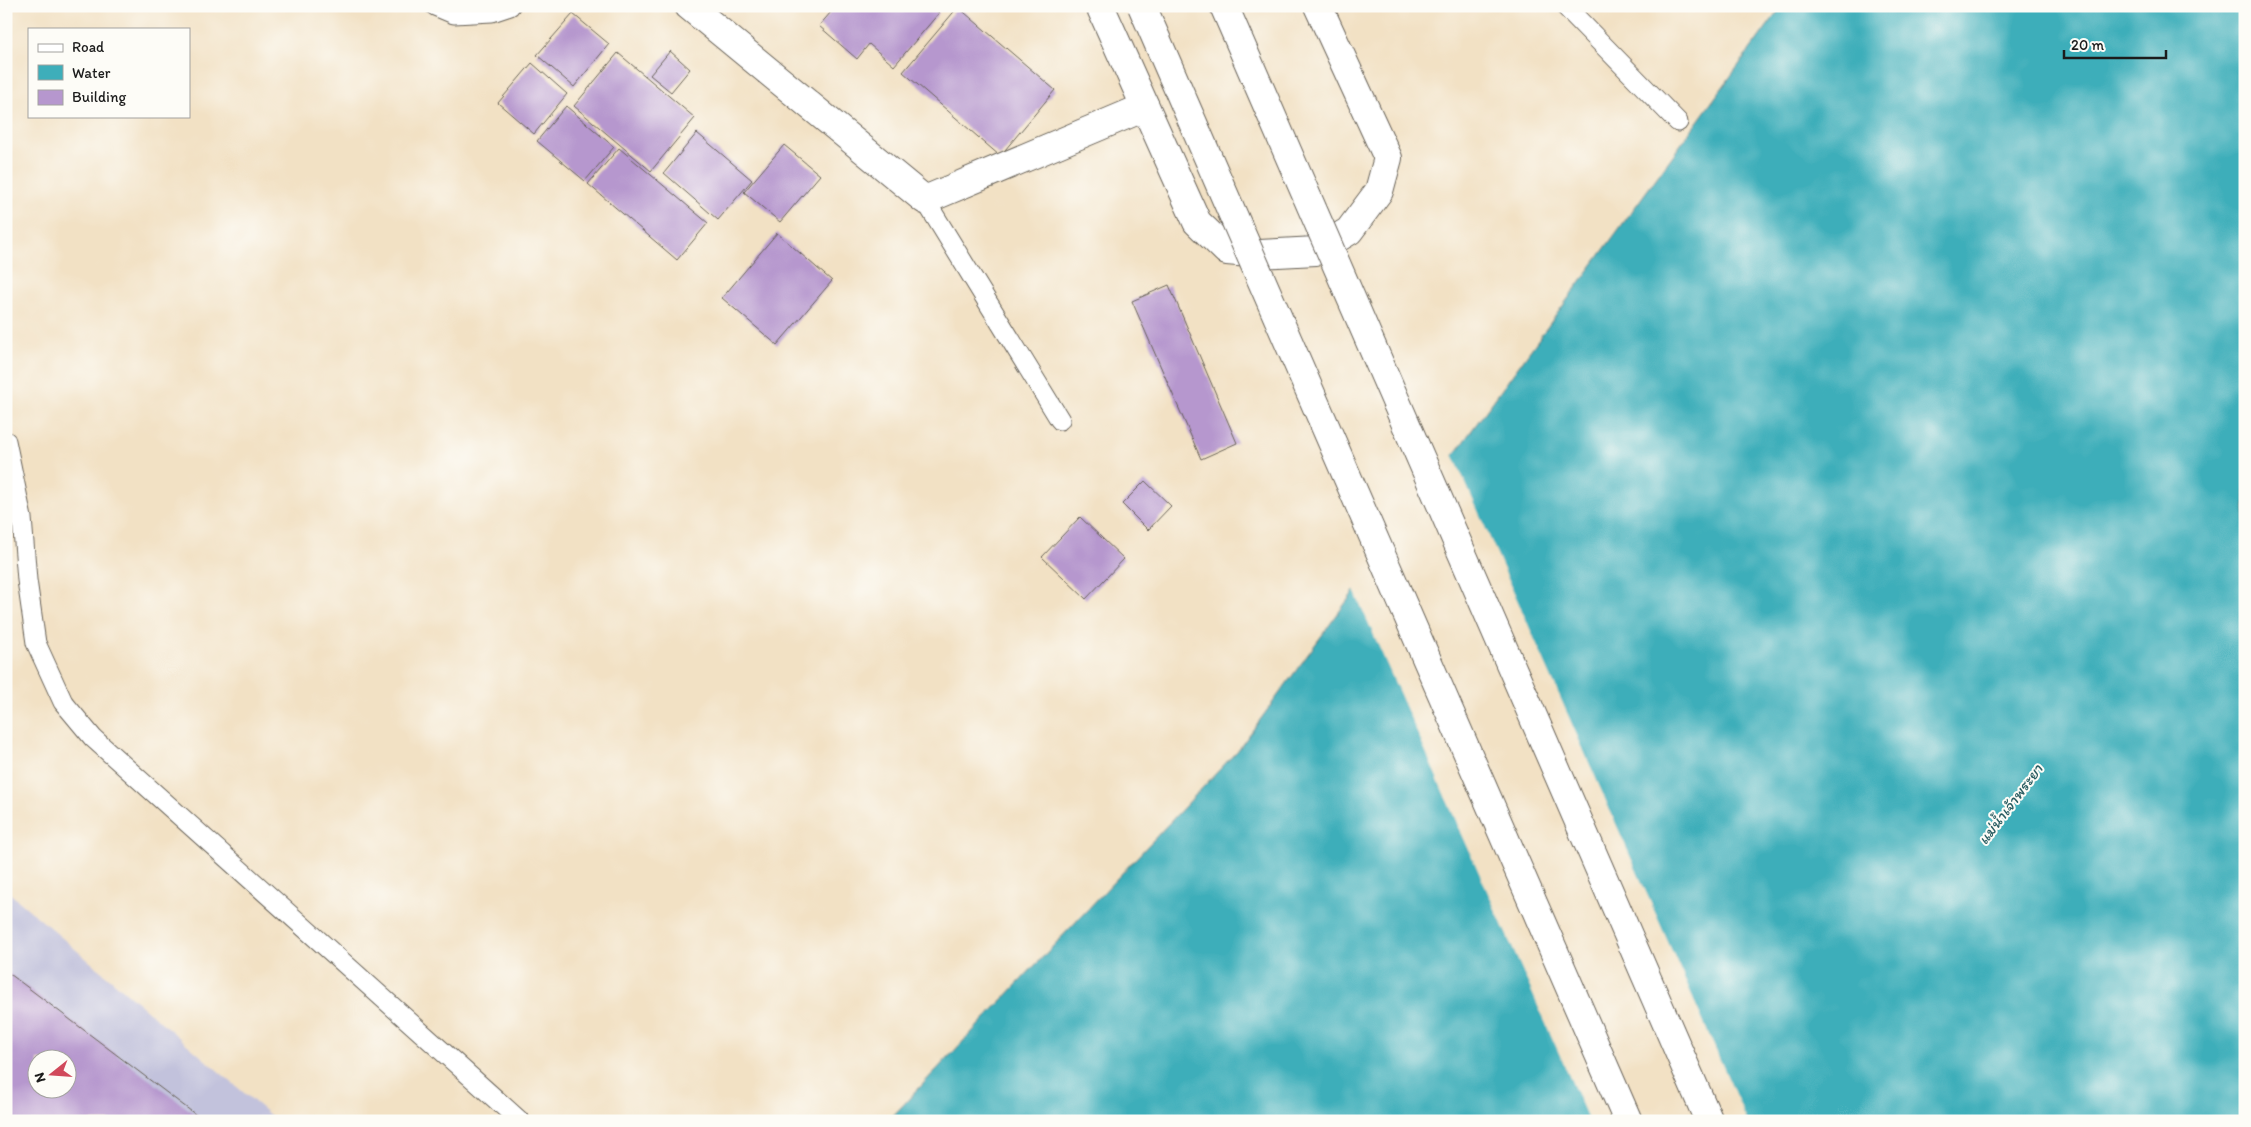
<svg xmlns="http://www.w3.org/2000/svg" width="2251" height="1127" font-family="Itim,'Playpen Sans Thai',sans-serif">
<rect width="100%" height="100%" fill="#fdfcf7"/>
<filter id="ink" filterUnits="userSpaceOnUse"><feTurbulence type="fractalNoise" baseFrequency=".02" numOctaves="2"/><feDisplacementMap in="SourceGraphic" scale="10" xChannelSelector="R" yChannelSelector="G"/><feConvolveMatrix kernelMatrix="1 2 1 2 8 2 1 2 1" color-interpolation-filters="sRGB"/></filter>
<filter id="wash" filterUnits="userSpaceOnUse"><feTurbulence type="fractalNoise" baseFrequency=".0096" numOctaves="4" result="noise"/><feDisplacementMap in="SourceGraphic" scale="20" xChannelSelector="R" yChannelSelector="G"/><feGaussianBlur stdDeviation="1.12" result="paint"/><feColorMatrix in="noise" values="0 0 0 0 0 0 0 0 0 0 0 0 0 0 0 0 0 1.4 0 .05"/><feComposite in="paint" operator="in"/></filter>
<g filter="url(#wash)">
<rect width="100%" height="100%" fill="#f2e1c4"/>
<path fill="#c2c2dc" fill-rule="evenodd" d="M7,891L277,1121H6ZM38,1060H68V1090H38Z"/>
<path fill="#3eaeba" stroke="#2d656b" d="M1782,6H2245V1121H888L1238,750Z"/>
<path fill="#f2e1c4" d="M1452,452L1747,1121H1589L1353,588Z"/>
<g id="blocks">
<path fill="#b697ce" fill-rule="evenodd" d="M824,6H931L939,13L894,66L869,44L857,59L819,26L831,12Z
M958,7L1055,90L1000,156L903,72Z
M573,14L609,44L574,87L537,55Z
M670,51L690,69L671,92L650,75Z
M618,53L695,118L651,171L574,106Z
M532,63L567,94L534,134L498,103Z
M566,106L614,147L585,181L537,141Z
M697,133L752,180L718,220L664,173Z
M784,145L820,175L780,222L744,192Z
M619,148L708,223L677,260L588,184Z
M777,233L832,281L777,345L722,298Z
M1169,285L1237,443L1201,459L1132,301Z
M1145,481L1171,506L1148,530L1122,504Z
M1080,517L1124,559L1086,599L1042,557Z
M6,971L204,1121H6ZM38,1060H68V1090H38Z"/>
</g>
</g>
<g filter="url(#ink)">
<use href="#blocks" fill-opacity="0" stroke="#676157" stroke-width="1"/>
<g fill="none" stroke-linecap="round" stroke-linejoin="round">
<defs>
<path id="lane" d="M435,6L454,14L492,12L510,6
M1565,6L1678,122
M925,200L1060,420
M6,441L22,518L27,580L36,643L63,702L93,738L520,1121"/>
<path id="street" d="M689,6L925,200L1145,107"/>
<path id="primary" d="M1100,6L1197,222L1227,251L1260,254L1316,251L1349,231L1379,191L1388,158L1318,6"/>
</defs>
<use href="#lane" stroke="#676157" stroke-width="21"/>
<use href="#street" stroke="#676157" stroke-width="30"/>
<use href="#primary" stroke="#676157" stroke-width="30"/>
<use href="#lane" stroke="#fff" stroke-width="19"/>
<use href="#street" stroke="#fff" stroke-width="28"/>
<use href="#primary" stroke="#fff" stroke-width="28"/>
<defs>
<path id="primary-bridge" d="M1142,6L1628,1121
M1224,6L1709,1121"/>
</defs>
<use href="#primary-bridge" stroke="#676157" stroke-width="30" stroke-linecap="butt"/>
<use href="#primary-bridge" stroke="#fff" stroke-width="28"/>
</g>
</g>
<g text-anchor="middle" dominant-baseline="central" stroke-width="4" stroke-linejoin="round" paint-order="stroke">
<g font-size="16" font-style="italic" fill="#2b5e63" stroke="#fdfcf7">
<text transform="translate(2010 804) rotate(-53)">แม่น้ำเจ้าพระยา</text>
</g>
</g>
<rect width="2251" height="1127" fill="none" stroke="#fdfcf7" stroke-width="25"/>
<rect x="28" y="28" width="162" height="90" fill="#fdfcf7" stroke="#a3a29f"/>
<rect x="38" y="44" width="25" height="8" fill="#ffffff" stroke="#a3a29f"/>
<text x="72" y="52" font-size="15" fill="#1c1c1c">Road</text>
<rect x="38" y="65" width="25" height="15" fill="#3eaeba" stroke="#a3a29f"/>
<text x="72" y="78" font-size="15" fill="#1c1c1c">Water</text>
<rect x="38" y="90" width="25" height="15" fill="#b697ce" stroke="#a3a29f"/>
<text x="72" y="102" font-size="15" fill="#1c1c1c">Building</text>
<g transform="translate(52 1074) rotate(253)"><circle r="24" fill="#fdfcf7" stroke="#a3a29f"/>
<path d="M0-4L9 19L0 12L-9 19Z" fill="#d1495b"/>
<text y="-8" font-size="14" font-weight="bold" text-anchor="middle" fill="#1c1c1c">N</text>
</g>
<path d="M2064 50v8h102v-8" fill="none" stroke="#1c1c1c" stroke-width="2.5"/>
<text x="2071" y="50" font-size="15" fill="#1c1c1c" stroke="#fdfcf7" stroke-width="4" paint-order="stroke">20 m</text>
</svg>
